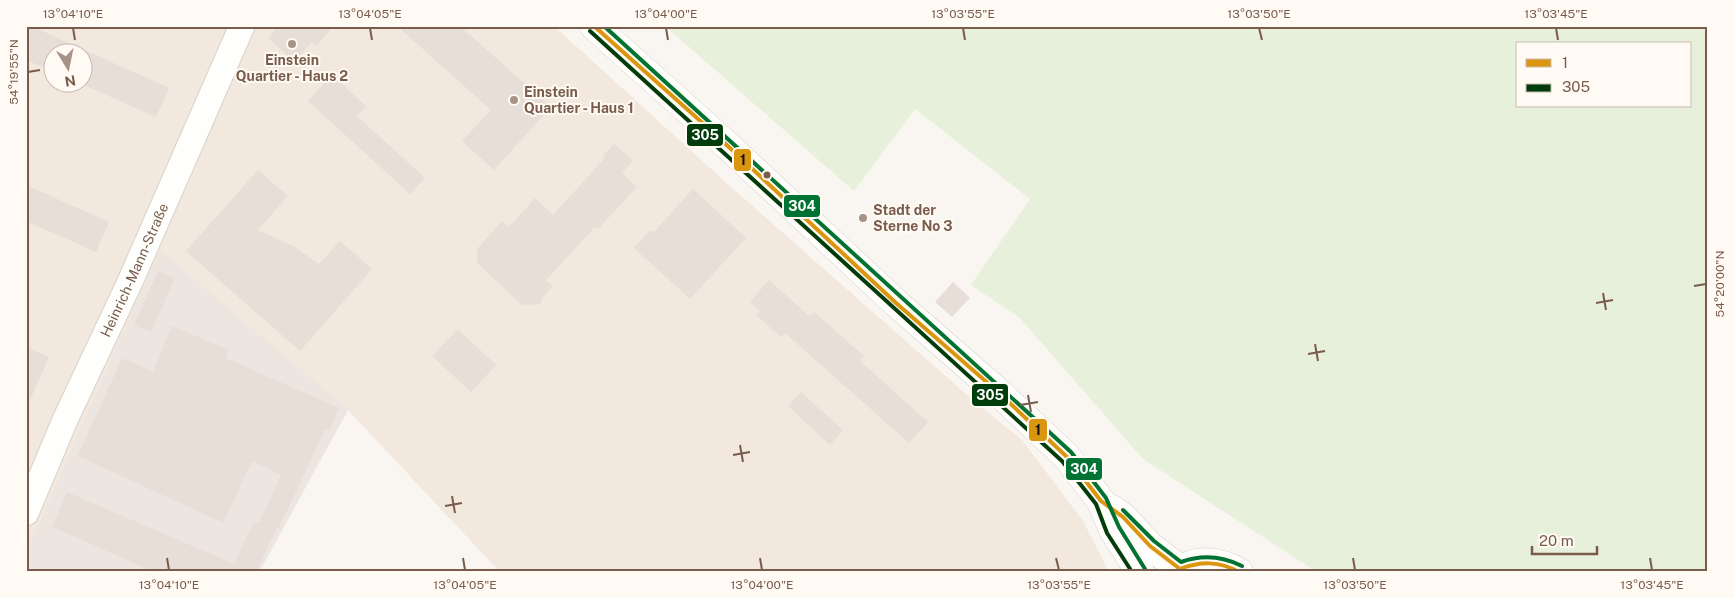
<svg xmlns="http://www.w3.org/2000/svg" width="1734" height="598" font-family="'Public Sans',sans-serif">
<rect width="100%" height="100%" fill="#f9f5f0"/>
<path fill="#f2e8de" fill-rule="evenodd" d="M26,26H554L733,189L975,402L1022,440L1083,521L1109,572H500L348,410L259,572H26ZM52,52H82V82H52Z"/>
<path fill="#ede5e0" d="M160,250L348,410L259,572H26V553Z"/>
<path fill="#e7f0db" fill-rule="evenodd" d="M665,26H1708V572H1317L1143,459L1020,318L971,285L1030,199L915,109L854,191ZM1518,44H1690V106H1518Z"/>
<path fill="#e6ded7" d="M26,26H31L169,88L156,117L77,82H82V52H52V71L26,60Z
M279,26H334L316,46L312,42L294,62L268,38Z
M397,26H460L551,107L494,170L462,141L491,110Z
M332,75L366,106L357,116L425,178L410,194L308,101Z
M614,144L633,161L622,173L637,187L598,229L595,227L546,280L553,286L541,299V304L522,305L477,263V249L502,221L509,227L535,198L553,215L605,158L603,156Z
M258,170L288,196L258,230L293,246L319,264L340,241L372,269L300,351L186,251Z
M26,185L109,222L96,252L26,221Z
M693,189L746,238L690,299L634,248L650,230L653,233Z
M158,271L175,278L151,332L134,325Z
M769,280L809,316L814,312L864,356L860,361L928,422L909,443L785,333L781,337L756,315L760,311L750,302Z
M953,282L970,298L952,317L935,302Z
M172,326L229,350L226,358L339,408L329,431L325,429L279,528H277L256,572H155L52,527L67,492L234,564L254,521L259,523L281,475L252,461L223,523L78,456L122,358L153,372Z
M458,329L496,365L471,392L432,356Z
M26,347L49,357L26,409Z
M801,392L843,430L830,445L788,406Z"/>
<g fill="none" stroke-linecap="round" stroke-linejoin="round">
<defs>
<g id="street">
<path id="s1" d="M26,513L65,420L129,284L242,26"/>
</g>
<path id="secondary" d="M594,26L716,135L896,303L998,392L1067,457L1101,501L1113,530L1140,572
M1112,509L1123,517L1150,546L1180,569
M1177,572C1196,557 1220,561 1239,572"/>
</defs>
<use href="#street" stroke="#d7d1cb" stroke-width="27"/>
<use href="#secondary" stroke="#d9d2cb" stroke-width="29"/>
<use href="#street" stroke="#fefefd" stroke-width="25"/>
<use href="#secondary" stroke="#fefefd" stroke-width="28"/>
<defs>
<path id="bus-1" d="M594,26L716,135L896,303L998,392L1067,457L1101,501L1123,517L1150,546L1180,569
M1180,569C1201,561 1219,561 1239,572"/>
<path id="bus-2" d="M590,31L1062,461L1096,504L1107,533L1132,572"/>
<path id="bus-3" d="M604,26L1071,452L1106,498L1119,527L1145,569
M1123,510L1154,541L1181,562C1203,554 1222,556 1242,566"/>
</defs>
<use href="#bus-1" stroke="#fffaf3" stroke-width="8"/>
<use href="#bus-2" stroke="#fffaf3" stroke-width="8"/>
<use href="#bus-3" stroke="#fffaf3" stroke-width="8"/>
<use href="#bus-1" stroke="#db960f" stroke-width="4"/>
<use href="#bus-2" stroke="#003c0c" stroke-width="4"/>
<use href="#bus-3" stroke="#007334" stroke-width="4"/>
</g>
<path fill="none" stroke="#7a5c4d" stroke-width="2" d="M73,28L75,40M370,28L372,40M666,28L668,40M963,28L965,40M1259,28L1262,40M1556,28L1558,40M28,72L40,70M1694,286L1706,284M1603,293L1606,310M1596,303L1613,300M1315,344L1318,361M1308,354L1325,351M1028,395L1031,412M1020,405L1038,402M740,445L743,462M733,455L750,452M452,496L455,513M445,506L462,503M167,558L169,570M463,558L465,570M760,558L762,570M1056,558L1059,570M1353,558L1355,570M1650,558L1652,570"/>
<g fill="#a69286" stroke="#fffaf3" stroke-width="2">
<circle cx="292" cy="44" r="5"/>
<circle cx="514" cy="100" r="5"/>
<circle cx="863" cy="218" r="5"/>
</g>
<circle fill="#7a5c4d" stroke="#fffaf3" stroke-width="2" cx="767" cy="175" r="4.5"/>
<g text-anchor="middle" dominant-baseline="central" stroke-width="4" stroke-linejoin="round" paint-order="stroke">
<g font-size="14" font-weight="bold" fill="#7a5c4d" stroke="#fffaf3" text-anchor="start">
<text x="292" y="60" text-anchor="middle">Einstein<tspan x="292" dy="16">Quartier - Haus 2</tspan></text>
<text x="524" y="92">Einstein<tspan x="524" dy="16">Quartier - Haus 1</tspan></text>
<text x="873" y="210">Stadt der<tspan x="873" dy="16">Sterne No 3</tspan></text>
</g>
<g font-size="14" fill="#7a5c4d" stroke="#fffaf3">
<text stroke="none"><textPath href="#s1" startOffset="266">Heinrich-Mann-Straße</textPath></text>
</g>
</g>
<g stroke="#fffaf3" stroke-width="2">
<rect x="686" y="123" width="38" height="24" rx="5" fill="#003c0c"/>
<rect x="733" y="148" width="19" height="24" rx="5" fill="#db960f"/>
<rect x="783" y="194" width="38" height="24" rx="5" fill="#007334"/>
<rect x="971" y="383" width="38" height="24" rx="5" fill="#003c0c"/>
<rect x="1028" y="418" width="20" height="24" rx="5" fill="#db960f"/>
<rect x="1065" y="457" width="38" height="24" rx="5" fill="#007334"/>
</g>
<g font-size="14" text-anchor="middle" font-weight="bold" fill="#fff">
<text x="705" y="140">305</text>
<text x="802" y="211">304</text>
<text x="990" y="400">305</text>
<text x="1084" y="474">304</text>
</g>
<g font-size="14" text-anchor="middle" font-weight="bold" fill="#111">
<text x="743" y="165">1</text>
<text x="1038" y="435">1</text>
</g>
<rect width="1734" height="598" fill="none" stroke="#fffaf3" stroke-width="55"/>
<rect x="1516" y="42" width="175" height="65" fill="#fffaf3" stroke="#cabbb1"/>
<rect x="1526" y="59" width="25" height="8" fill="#db960f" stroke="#cabbb1"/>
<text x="1562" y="68" font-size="15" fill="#7a5c4d">1</text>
<rect x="1526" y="84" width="25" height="8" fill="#003c0c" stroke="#cabbb1"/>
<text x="1562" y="92" font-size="15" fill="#7a5c4d">305</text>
<g transform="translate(68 68) rotate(170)"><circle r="24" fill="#fffaf3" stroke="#cabbb1"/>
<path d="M0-4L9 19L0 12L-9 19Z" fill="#a69286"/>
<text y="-8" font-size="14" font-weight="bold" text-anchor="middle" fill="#7a5c4d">N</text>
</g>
<path d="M1532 546v8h65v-8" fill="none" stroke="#7a5c4d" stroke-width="2.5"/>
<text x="1539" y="546" font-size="15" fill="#7a5c4d" stroke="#fffaf3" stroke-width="4" paint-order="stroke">20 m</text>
<rect x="28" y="28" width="1678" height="542" fill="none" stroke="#7a5c4d" stroke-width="2"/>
<g font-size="12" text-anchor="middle" fill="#7a5c4d">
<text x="73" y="18">13°04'10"E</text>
<text x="370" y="18">13°04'05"E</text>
<text x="666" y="18">13°04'00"E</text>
<text x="963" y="18">13°03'55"E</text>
<text x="1259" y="18">13°03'50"E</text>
<text x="1556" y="18">13°03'45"E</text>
<text transform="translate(14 72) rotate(-90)" y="4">54°19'55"N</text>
<text transform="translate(1720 284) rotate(-90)" y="4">54°20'00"N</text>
<text x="169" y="589">13°04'10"E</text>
<text x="465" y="589">13°04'05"E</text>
<text x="762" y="589">13°04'00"E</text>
<text x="1059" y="589">13°03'55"E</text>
<text x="1355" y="589">13°03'50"E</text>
<text x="1652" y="589">13°03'45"E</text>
</g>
</svg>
